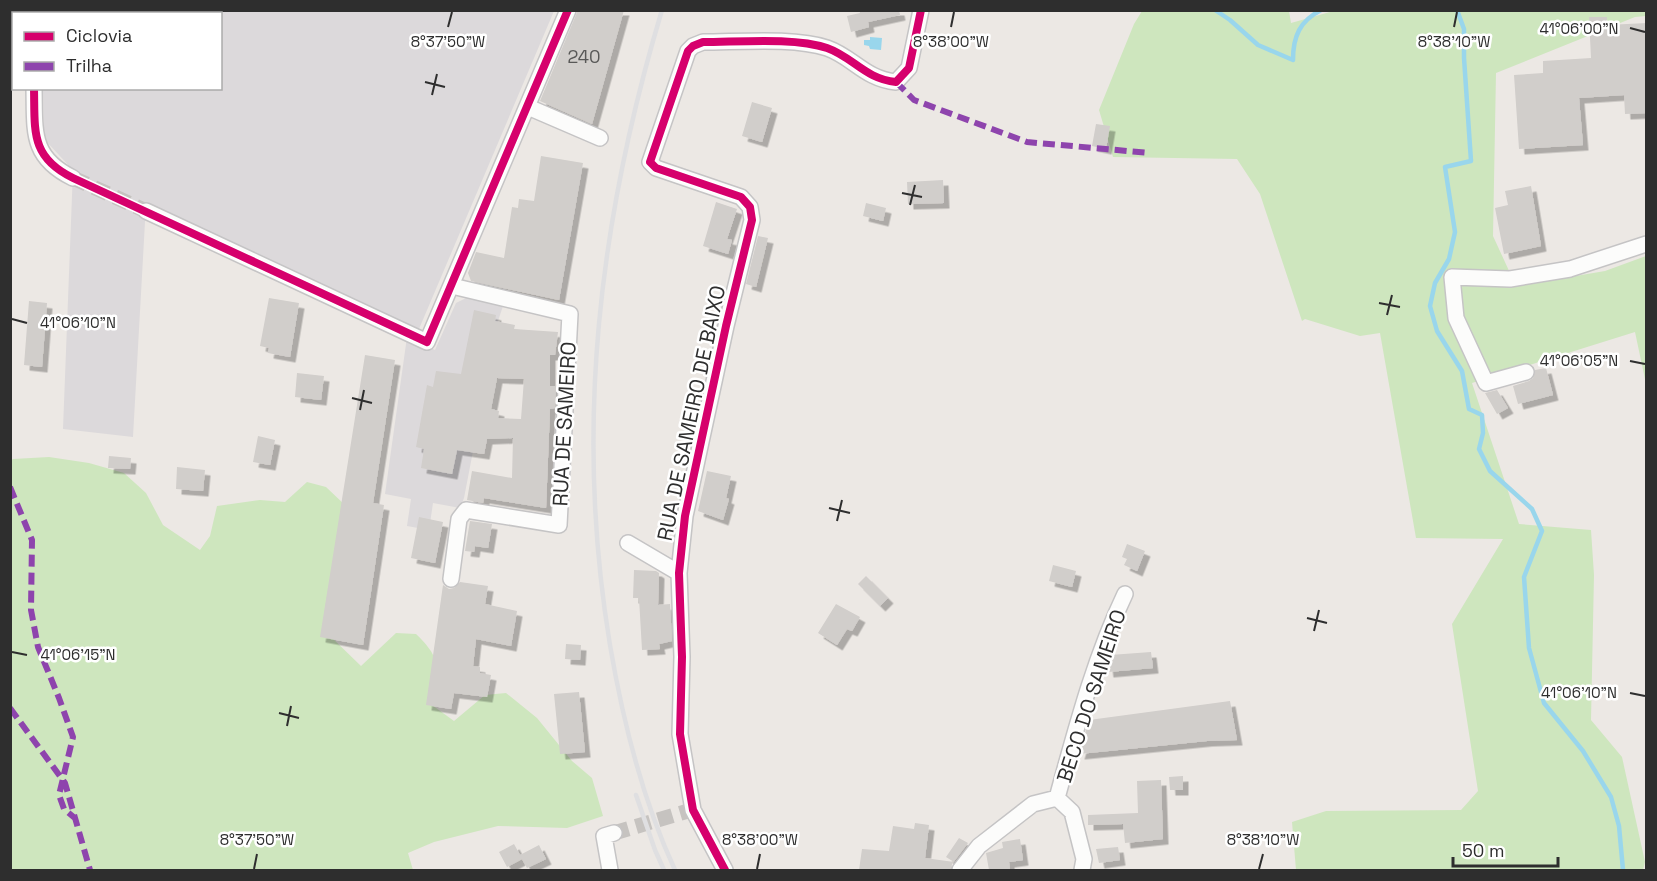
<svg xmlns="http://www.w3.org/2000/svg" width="1657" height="881" font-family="'Space Grotesk',sans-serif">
<defs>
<filter id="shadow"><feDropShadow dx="5.5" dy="5.5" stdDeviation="0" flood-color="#0004"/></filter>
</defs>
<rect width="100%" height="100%" fill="#ece8e4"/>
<path fill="#dcd9db" d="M40,11H554L419,329L146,204L133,437L63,429L73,170L44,139L43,89L220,88V14H40Z
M466,298L503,306L498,321L464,498L460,508L433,503L429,530L407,526L411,499L385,494L407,337L435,350L456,303Z"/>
<path fill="#cee6be" d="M1337,10L1646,11V16L1635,17L1496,73L1493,236L1516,286L1605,271L1646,256V384L1635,332L1472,383L1519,524L1591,530L1594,575L1591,720L1622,757L1645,862L1643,870H1296L1292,822L1326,811L1461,810L1478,791L1452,624L1503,539L1416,538L1380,333L1360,336L1305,319L1302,321L1260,194L1237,159L1113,157L1099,110L1134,24L1142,11H1289L1291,23Z
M49,457L89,463L124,473L146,493L163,525L200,550L210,536L217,506L260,500L285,502L307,482L326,487L346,506L327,633L361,666L396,633L416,634C445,662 436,668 432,705L454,721L485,695L506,693L537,718L572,761L592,778L603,816L567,828L498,826L434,842L408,853L413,870H11L10,461L13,459Z"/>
<path fill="#99d6ec" d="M870,37L882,38L881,50L870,49L869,46L864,45V40H870Z"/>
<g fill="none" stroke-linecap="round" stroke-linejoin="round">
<path stroke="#99d6ec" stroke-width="4.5" d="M1215,10L1230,20L1258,45L1293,60C1293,36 1300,21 1321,10
M1457,10L1464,29V58L1471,161L1445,167L1455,232L1449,259L1435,283L1430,306L1437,331L1462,371L1469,409L1482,415L1483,433L1479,449L1490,471L1532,509L1542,531L1524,577L1529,648L1544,703L1583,751L1611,797L1619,826L1623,870"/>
</g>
<path fill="#d1cecb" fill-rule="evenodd" filter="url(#shadow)" d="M578,10H624L592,124L540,101Z
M859,10H899L900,15L868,22L869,27L851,32L847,16L860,13Z
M1589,17H1607V25L1647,23V113L1625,114L1624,95L1579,98L1583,145L1519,149L1514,75L1543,73V61L1591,58Z
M752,102L772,108L762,142L742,136Z
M1096,124L1110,126L1106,149L1092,146Z
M541,156L583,163L559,300L471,281L468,273L476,252L504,258L512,207L518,208L519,199L534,201Z
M943,180L944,203L908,204L907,182Z
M1531,186L1541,246L1504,254L1495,208L1508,205L1505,191Z
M716,202L737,209L727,239L732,240L728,254L703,246Z
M866,203L886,208L883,221L863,216Z
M758,236L768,238L756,287L746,284Z
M269,298L299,303L290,357L268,353L269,348L260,346Z
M29,301L47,303L42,367L24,365Z
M474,310L496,315L495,321L515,325L514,329L558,332L555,355H550V386H556L555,408L550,409L546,508L484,498L483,503L467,500L472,471L512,478L513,438L487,439L484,454L457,450L452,474L421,468L424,449L416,447L427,385L433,387L436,371L461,374ZM497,378L524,379L521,419L498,418L499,411L491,409Z
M365,355L395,360L373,503L384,505L363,645L320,637Z
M1546,368L1553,395L1518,404L1513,386L1529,381L1533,378L1535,370Z
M297,373L324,376L321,400L295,397Z
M1497,390L1508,408L1497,414L1485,393Z
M258,436L275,440L270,465L253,462Z
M109,456L131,458L130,469L108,468Z
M177,467L205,470L203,491L176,489Z
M707,471L731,476L726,498L729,499L723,520L698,511Z
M419,517L443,522L435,563L411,558Z
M470,521L492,524L488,548L475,546L474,552L465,551Z
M1127,544L1145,551L1137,571L1124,565L1127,559L1122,557Z
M1053,565L1076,571L1072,587L1049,581Z
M634,570L656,571L659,573L658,605L670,604L672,641L659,644L660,649L642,650L639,598H633Z
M866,576L888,598L880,606L858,584Z
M460,582L488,586L485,604L517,611L511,646L476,639L473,666L480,667V673L491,675L487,697L454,693L451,709L426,705L443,585L449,589L454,588Z
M836,604L860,617L852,631L847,629L837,645L818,633Z
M566,644L581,645L580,660L565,659Z
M1151,652L1153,668L1108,672L1107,664L1110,655Z
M579,692L585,752L560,754L554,694Z
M1230,701L1237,740L1207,741L1079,754L1089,720Z
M1183,776V790H1170L1169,777Z
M1161,780L1163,839L1125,843L1123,824L1088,825V815L1138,813L1137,781Z
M915,823L929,825L925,858L954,862L946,857L959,838L968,843L952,864L951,870H859L862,849L889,851L893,826L914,829Z
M1020,839L1023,860L1009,862L1010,870H989L986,853L1003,848L1002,842Z
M514,844L520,855L539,845L546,859L527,868L522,859L507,867L499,852Z
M1118,847L1120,860L1099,863L1096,849Z"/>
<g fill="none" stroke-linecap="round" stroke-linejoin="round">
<path stroke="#c6c3c0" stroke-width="15" stroke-dasharray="15 8" stroke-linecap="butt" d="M73,178L146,211
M614,833L688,811"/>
<defs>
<path id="minor" d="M32,10V14
M34,88C35,131 30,157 73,178
M528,107L600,138
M146,211L427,342L568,10
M1526,372L1486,383L1456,318L1452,277L1510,279L1570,269L1646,244
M628,543L679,573
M451,579L459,519L466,510L559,525L570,314L452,286
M1057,798C1076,729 1094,659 1125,594
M1057,798L1072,812L1084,859L1082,870
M610,870L604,836L614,833
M725,870L693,810L680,734L682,657L679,573L685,516L726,326L752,220L750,207L741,197L656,168L650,162L688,51L693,46L703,42C738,42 795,37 827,48C853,57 865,79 896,82L909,68L921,10
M960,870L979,846L1033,804L1057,798"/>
</defs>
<use href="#minor" stroke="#c5c4c5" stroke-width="18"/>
<use href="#minor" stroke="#fcfcfb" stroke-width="15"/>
<path stroke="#dfdfe1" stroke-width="4.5" d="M662,10C599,220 574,428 610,645C623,722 642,799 675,870
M636,795L655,850L664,870"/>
<path stroke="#8e44ad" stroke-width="6" stroke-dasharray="12 6" stroke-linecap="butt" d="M896,82L914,100L1027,142L1150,153
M10,487L32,540L31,610L38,647L59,698L73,737L59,795L64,809L76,819
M10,708L65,783L90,870"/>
<defs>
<path id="cycleway" d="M34,88C35,131 30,157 73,178L427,342L568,10
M725,870L693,810L680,734L682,657L679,573L685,516L726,326L752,220L750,207L741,197L656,168L650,162L688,51L693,46L703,42C738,42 795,37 827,48C853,57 865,79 896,82L909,68L921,10"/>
</defs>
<use href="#cycleway" stroke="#fff" stroke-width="11"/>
<use href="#cycleway" stroke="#d6006c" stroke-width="8"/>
</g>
<path fill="none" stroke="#2e2e2e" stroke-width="2" d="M448,27L452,12M951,27L954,12M1454,27L1457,12M1630,28L1645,32M425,82L445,87M432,95L437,74M902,193L922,197M910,205L915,185M1379,303L1400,307M1387,315L1392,295M12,319L27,323M1630,361L1645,364M352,398L372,403M360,410L364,390M829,508L850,513M837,521L842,500M1307,618L1327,623M1314,631L1319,610M12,652L27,655M1630,693L1645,696M279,713L299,718M287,726L291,706M254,869L257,854M757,869L760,854M1259,869L1263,854"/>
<g text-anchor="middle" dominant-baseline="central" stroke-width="5" stroke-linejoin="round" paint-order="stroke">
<g font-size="18" fill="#585857">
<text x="584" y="56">240</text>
</g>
<g font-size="21" fill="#2e2e2e" stroke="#fff">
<text transform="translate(691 413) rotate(-78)">RUA DE SAMEIRO DE BAIXO</text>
<text transform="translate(564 424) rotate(-87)">RUA DE SAMEIRO</text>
<text transform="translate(1091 696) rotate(-72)">BECO DO SAMEIRO</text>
</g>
</g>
<g font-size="15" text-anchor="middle" fill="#2e2e2e" stroke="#fff" stroke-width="5" stroke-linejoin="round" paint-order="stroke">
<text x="1579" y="34">41°06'00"N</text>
<text x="448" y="47">8°37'50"W</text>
<text x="951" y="47">8°38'00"W</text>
<text x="1454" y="47">8°38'10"W</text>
<text x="78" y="328">41°06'10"N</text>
<text x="1579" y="366">41°06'05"N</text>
<text x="78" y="660">41°06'15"N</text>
<text x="1579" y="698">41°06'10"N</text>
<text x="257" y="845">8°37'50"W</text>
<text x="760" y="845">8°38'00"W</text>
<text x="1263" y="845">8°38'10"W</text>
</g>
<rect width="1657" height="881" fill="none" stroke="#2e2e2e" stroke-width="24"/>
<rect x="12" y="12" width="210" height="78" fill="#ffffff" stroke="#ababab" stroke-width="1.5"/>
<rect x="24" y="32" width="30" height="9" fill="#d6006c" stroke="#ababab" stroke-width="1.5"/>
<text x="66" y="42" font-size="18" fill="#2e2e2e">Ciclovia</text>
<rect x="24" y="62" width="30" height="9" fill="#8e44ad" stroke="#ababab" stroke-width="1.5"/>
<text x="66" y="72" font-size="18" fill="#2e2e2e">Trilha</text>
<path d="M1453 857v9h105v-9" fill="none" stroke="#2e2e2e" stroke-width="3"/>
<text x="1462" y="857" font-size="18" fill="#2e2e2e" stroke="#ffffff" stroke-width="4.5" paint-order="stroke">50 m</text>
</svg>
